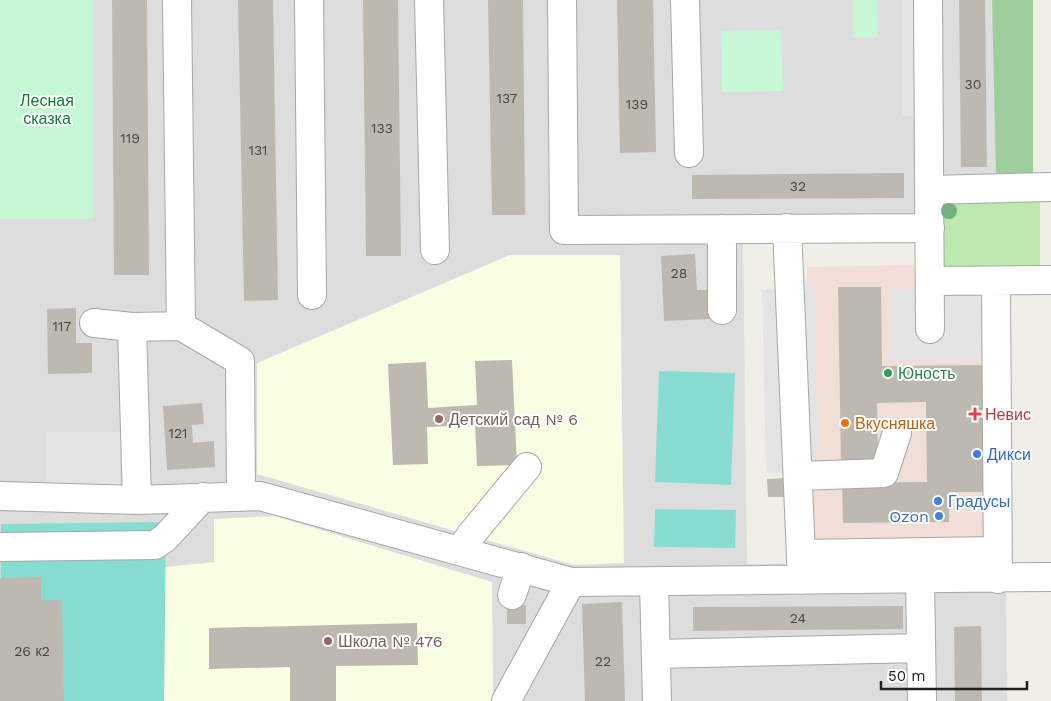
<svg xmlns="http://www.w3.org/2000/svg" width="1051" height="701" font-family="'Work Sans',sans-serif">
<rect width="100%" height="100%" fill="#f0efe7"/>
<path fill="#dedddd" d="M0,0H1003L1005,236L743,240L747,564L1006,561L1007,701H0Z"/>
<path fill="#f0ded7" d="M1003,263L1008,542L811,546L807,267Z"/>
<path fill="#f7fee2" d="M510,255H620L624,563L574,565L257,474V363Z
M275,516L492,582L493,701H164L165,567L214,562V519Z"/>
<path fill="#bde9af" d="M935,200H1040V273H936Z"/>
<path fill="#9fce9d" d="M992,0H1033V173H996Z"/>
<path fill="#c6f8d6" d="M0,0H93V219H0Z
M853,0H877L878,37L853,38Z
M781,30L783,91L722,92L721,31Z"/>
<path fill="#87ddd1" d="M659,371L735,373L731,485L655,482Z
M655,509L736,510L735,548L654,547Z
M166,522L164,701H0L1,524Z"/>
<path fill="#e4e4e4" d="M902,0H915V116L902,117Z
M796,281H814L818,456H800Z
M781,289L785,473H766L762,290Z
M987,289L988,360H889V290Z
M46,432H120V487H46Z"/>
<path fill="#bdb9b0" d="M112,0H147L149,275H114Z
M238,0H273L278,300L244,301Z
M363,0H398L401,256H366Z
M488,0H523L525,215H492Z
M617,0H653L656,152L620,153Z
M959,0H985L987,167H961Z
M904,173V198L692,199V175Z
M695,254L697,290H710L711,319L664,321L661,256Z
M838,287H881L882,366L986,365L988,492H949V522L843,523L842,483L927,482L926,402L877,403L878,464H841Z
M76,308V343H92V373L48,374L47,309Z
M512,360L517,465L477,466L475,425L427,427L428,464L393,465L388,364L426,362L428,408L477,405L475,361Z
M202,403L204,424L192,425L193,443L214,441L215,467L167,470L163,406Z
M786,478V497H768L767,479Z
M41,577V600H62L64,701H0V578Z
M622,602L625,701H585L582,604Z
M526,605V624H507V606Z
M903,606V629L693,631V607Z
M417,623L418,665L336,666V701H290V667L209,669V628Z
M981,626L982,701H955L954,627Z"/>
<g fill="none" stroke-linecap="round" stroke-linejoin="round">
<defs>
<path id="minor" d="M177,0L181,326
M309,0L312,295
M429,0L435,250
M562,0L564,230L930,228
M685,0L689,153
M928,0L930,329
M930,190L1051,187
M787,228L802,580
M722,229V310
M930,281L1051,280
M996,281L998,579
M94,323L132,327L181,326L240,361L241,496
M132,327L137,500
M798,476L884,473L897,433
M0,496L137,500L260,496L571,582L1051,577
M0,547L155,545L165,538L203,497
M460,551L470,536L527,467
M801,554L998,551
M920,579L922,701
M654,582L657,701
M512,595L521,567
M656,654L921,648
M506,701L571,582"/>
</defs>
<use href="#minor" stroke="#a7a7a7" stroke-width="30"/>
<use href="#minor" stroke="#fff" stroke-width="28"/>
</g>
<circle fill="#74b084" cx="949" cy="211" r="8"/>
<circle fill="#2e9e5b" stroke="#fff" stroke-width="2" cx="888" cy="373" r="5"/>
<path fill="#e0444e" stroke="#fff" stroke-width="2" d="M972.5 406.5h5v5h5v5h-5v5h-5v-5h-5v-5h5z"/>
<g fill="#8d6e63" stroke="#fff" stroke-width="2">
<circle cx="439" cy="419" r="5"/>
<circle cx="328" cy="641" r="5"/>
</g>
<circle fill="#e8710a" stroke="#fff" stroke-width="2" cx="845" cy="423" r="5"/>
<g fill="#3f7fe0" stroke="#fff" stroke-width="2">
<circle cx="977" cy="454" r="5"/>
<circle cx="938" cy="501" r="5"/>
<circle cx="939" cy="516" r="5"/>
</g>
<g text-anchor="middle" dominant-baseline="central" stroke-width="4" stroke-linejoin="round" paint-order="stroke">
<g font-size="14" fill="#474644">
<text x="973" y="84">30</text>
<text x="507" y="98">137</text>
<text x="637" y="104">139</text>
<text x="382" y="128">133</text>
<text x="130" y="138">119</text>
<text x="258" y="150">131</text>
<text x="798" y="186">32</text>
<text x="679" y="273">28</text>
<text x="62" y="326">117</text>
<text x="178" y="433">121</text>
<text x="798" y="618">24</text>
<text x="32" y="651">26 к2</text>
<text x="603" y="661">22</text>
</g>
<g font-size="16" fill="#0f7d33" stroke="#fff">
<text x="47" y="100">Лесная<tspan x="47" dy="18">сказка</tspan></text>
</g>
<g font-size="16" fill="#27864d" stroke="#fff" text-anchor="start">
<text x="898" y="373">Юность</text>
</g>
<g font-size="16" fill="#be3a42" stroke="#fff" text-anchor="start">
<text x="985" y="414">Невис</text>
</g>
<g font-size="16" fill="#785e54" stroke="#fff" text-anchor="start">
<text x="449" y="419">Детский сад № 6</text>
<text x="338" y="641">Школа № 476</text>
</g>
<g font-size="16" fill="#c56008" stroke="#fff" text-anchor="start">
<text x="855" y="423">Вкусняшка</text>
</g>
<g font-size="16" fill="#366cbe" stroke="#fff" text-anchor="start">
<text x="987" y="454">Дикси</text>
<text x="948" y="501">Градусы</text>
<text x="929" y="516" text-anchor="end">Ozon</text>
</g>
</g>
<path d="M881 681v8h146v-8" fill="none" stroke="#202020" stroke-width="2.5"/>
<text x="888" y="681" font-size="15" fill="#202020" stroke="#ffffff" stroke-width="4" paint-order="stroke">50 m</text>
</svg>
